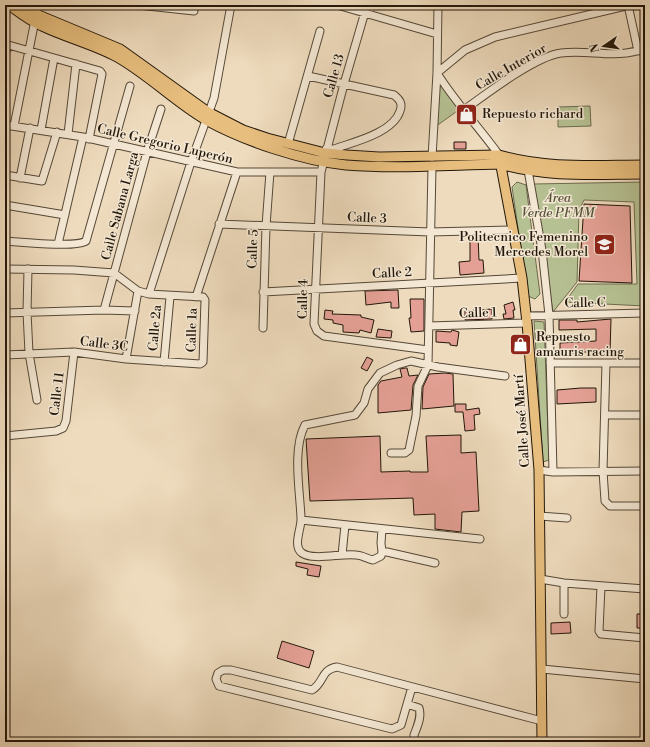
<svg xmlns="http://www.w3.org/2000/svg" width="650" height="747" font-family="'Libre Bodoni',serif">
<rect width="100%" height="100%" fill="#eedbbd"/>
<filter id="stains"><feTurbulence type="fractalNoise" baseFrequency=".005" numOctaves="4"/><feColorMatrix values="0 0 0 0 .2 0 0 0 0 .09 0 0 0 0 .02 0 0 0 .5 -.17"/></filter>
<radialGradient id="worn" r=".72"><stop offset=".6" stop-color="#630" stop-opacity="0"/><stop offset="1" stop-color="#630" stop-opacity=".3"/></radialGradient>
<path fill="#b6c193" stroke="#6c6c4e" d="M440,80L460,109L435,127Z
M590,106L591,126L558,127V107Z
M517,182L526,185L540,294L535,299L528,296L512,187Z
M645,182V306L565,302L578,284H637L634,202L584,200L579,210L577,282L553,312L533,184Z
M534,321L544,322L549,460L543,462Z"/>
<path fill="#e4a095" stroke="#22170a" d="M454,142H466V149H454Z
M584,204L630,206L632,283L579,281Z
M478,236L479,260H483L484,273L460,275L459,262L470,261V237Z
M398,290L399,308H391V302L366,305L365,291Z
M410,299H424V331L411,332L409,318H411Z
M513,302L515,310H513L514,318L504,319L503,314H506L504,305Z
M492,309V319L465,320V311Z
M325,310L333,311L332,314L361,315V317L374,320L371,333L360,330L359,333L343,332V325L333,323V320L324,319Z
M611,319L610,353H597V351L560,354V343L596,341V329L559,330V320H577V322Z
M378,329L392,331L391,338L376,337Z
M452,330L459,332L457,346L450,345V343L436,342V331L451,332Z
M367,357L373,360L367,371L361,368Z
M405,368H407L409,376L418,375L413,385L411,410L378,413V385L381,381L402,377L400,369Z
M445,373L453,374L454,406L422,409L423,387L429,374Z
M581,388H596V402L557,404V390Z
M455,404H466V410L479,408L480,414L474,415L475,430L465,431L463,412H455Z
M461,435V453L476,452L479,511L462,512L461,532L435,529V514L414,515L413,498L310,501L306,439L380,436L381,472L410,471V472H428L426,436Z
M296,562L321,566L319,577L307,575L308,569L296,566Z
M637,614H645V628H637Z
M570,622L571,633L551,634V623Z
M282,641L314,651L309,668L277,658Z"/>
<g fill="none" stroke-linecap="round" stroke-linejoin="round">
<defs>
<path id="minor" d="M138,5L194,11
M337,5L437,34
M367,5L344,84L321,172L314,324L317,331L324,336L428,350
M628,5L638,51
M5,44L100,71L102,74L89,139
M5,57L7,45
M437,73L465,50L495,37L630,5
M437,73C455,102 479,127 499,155
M308,76L394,95C399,99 403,103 400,111C393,133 354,142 334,149H326
M464,110C486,94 536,56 561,53C589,49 617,60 645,48
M5,125L83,137L237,172H321
M14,126L38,5
M41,130L54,58
M68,134L76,64
M288,144L320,31
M432,157L437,73L438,5
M528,170L542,250L549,315L553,472
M5,175L42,181L57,132
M20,178L30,128
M5,205L65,215
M219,224L430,232L513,230
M5,241C20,242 76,248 86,241L130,86
M58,244L83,137
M5,269L74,270L114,273L138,291L149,294L203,297L205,300L203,362L200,364L126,359L74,352L5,355
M28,269L27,312L29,353L37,400
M263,292L522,278
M149,294L191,162L214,98L231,5
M196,297L237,172
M104,310L147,152L161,109
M5,313L104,310L135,311
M526,316L645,313
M429,326L527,323
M263,328L266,226L270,172
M126,359L138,291
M164,362L170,297
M550,363H645
M606,363L603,471L605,501L610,506H640
M605,415H645
M5,436L56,431L63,428L66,421L74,352
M391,453H405L409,450L416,416L418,386L428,365L432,166
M539,470L553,472L645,471
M539,516L567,518
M301,520L480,539
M382,529L381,543L382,552
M342,555L345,525
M435,563L387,552H382L381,556L373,560C367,559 362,555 356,555C342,553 313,561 302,553C292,546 302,527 301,518C300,491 292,449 305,425L355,415L364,403L368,389L380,373L397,365L411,361L438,367L505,376
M540,579L564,583L645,589
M601,586L599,631L601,634L645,638
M564,614V583
M542,669L645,679
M412,687L401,725L392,729L219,686L216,679L218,673L223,670H231L312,690C325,682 320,670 337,667L542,721
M407,704L419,708C422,717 417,727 414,735"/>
<path id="major" d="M9,5C20,13 30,21 42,26C67,38 93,44 117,57C149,75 175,102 206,120C244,141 303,161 346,165C397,169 449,165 500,164C547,178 597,174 645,174
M22,5L36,14L120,49L208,112L243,130L267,138L325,153L347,155L379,157L499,155C546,169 596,165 645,165
M500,161L522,278L527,323L539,470L542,742"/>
</defs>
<use href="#minor" stroke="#554837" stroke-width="9"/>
<use href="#major" stroke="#22170a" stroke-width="11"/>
<use href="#minor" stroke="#f4e8d4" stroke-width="7"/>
<use href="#major" stroke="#e7be7e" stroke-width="9"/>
</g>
<defs>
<symbol id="shop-square" viewBox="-11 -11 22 22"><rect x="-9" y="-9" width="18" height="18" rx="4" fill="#8f2418" stroke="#f4e8d4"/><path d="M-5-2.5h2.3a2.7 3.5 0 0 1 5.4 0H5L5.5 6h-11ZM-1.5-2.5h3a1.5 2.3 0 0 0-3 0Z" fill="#fff"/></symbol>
<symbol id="school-square" viewBox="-11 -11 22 22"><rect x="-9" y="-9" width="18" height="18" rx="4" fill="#8f2418" stroke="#f4e8d4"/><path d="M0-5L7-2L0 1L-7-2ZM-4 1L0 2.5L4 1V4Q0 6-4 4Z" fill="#fff"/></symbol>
</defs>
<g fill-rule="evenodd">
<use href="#shop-square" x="454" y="102" width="25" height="25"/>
<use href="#school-square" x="592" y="232" width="25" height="25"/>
<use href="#shop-square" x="508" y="332" width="25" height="25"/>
</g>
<g text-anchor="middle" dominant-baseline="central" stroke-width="3" stroke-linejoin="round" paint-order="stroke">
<g font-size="13" fill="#22170a" stroke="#f4e8d4">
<text transform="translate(511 67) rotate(-30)">Calle Interior</text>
<text transform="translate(334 76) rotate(-74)">Calle 13</text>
<text transform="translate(165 144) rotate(13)">Calle Gregorio Luperón</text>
<text transform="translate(120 206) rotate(-75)">Calle Sabana Larga</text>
<text transform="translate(367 218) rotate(2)">Calle 3</text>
<text transform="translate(253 249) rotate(-88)">Calle 5</text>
<text transform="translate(392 273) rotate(-3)">Calle 2</text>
<text transform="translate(303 299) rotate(-89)">Calle 4</text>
<text transform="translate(585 303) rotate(-1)">Calle C</text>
<text transform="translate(478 313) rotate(-2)">Calle 1</text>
<text transform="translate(155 328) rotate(-85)">Calle 2a</text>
<text transform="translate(192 330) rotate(-88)">Calle 1a</text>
<text transform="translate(104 344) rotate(7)">Calle 3C</text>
<text transform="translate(57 394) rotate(-83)">Calle 11</text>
<text transform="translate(522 421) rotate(-94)">Calle José Martí</text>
</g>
<g font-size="13" fill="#22170a" stroke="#f4e8d4" text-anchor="start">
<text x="482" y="114">Repuesto richard</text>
<text x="588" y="237" text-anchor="end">Politecnico Femenino<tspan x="588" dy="15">Mercedes Morel</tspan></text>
<text x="536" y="337">Repuesto<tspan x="536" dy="15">amauris racing</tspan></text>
</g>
<g font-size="13" font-style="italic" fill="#56523a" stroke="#f4e8d4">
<text x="558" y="198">Área<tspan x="558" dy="15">Verde PFMM</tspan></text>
</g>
</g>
<rect width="650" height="747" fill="none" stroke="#eedbbd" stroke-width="20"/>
<rect x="6" y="6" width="638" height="735" fill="none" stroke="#22170a" stroke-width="2"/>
<rect x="10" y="10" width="630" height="727" fill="none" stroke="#22170a"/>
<g transform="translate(604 46) rotate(257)" stroke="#f4e8d4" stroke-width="3" paint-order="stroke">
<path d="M0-3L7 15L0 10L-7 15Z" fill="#22170a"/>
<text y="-6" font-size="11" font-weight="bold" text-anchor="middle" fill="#22170a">N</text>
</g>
<rect width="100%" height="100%" filter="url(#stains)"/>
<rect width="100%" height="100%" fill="url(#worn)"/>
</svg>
